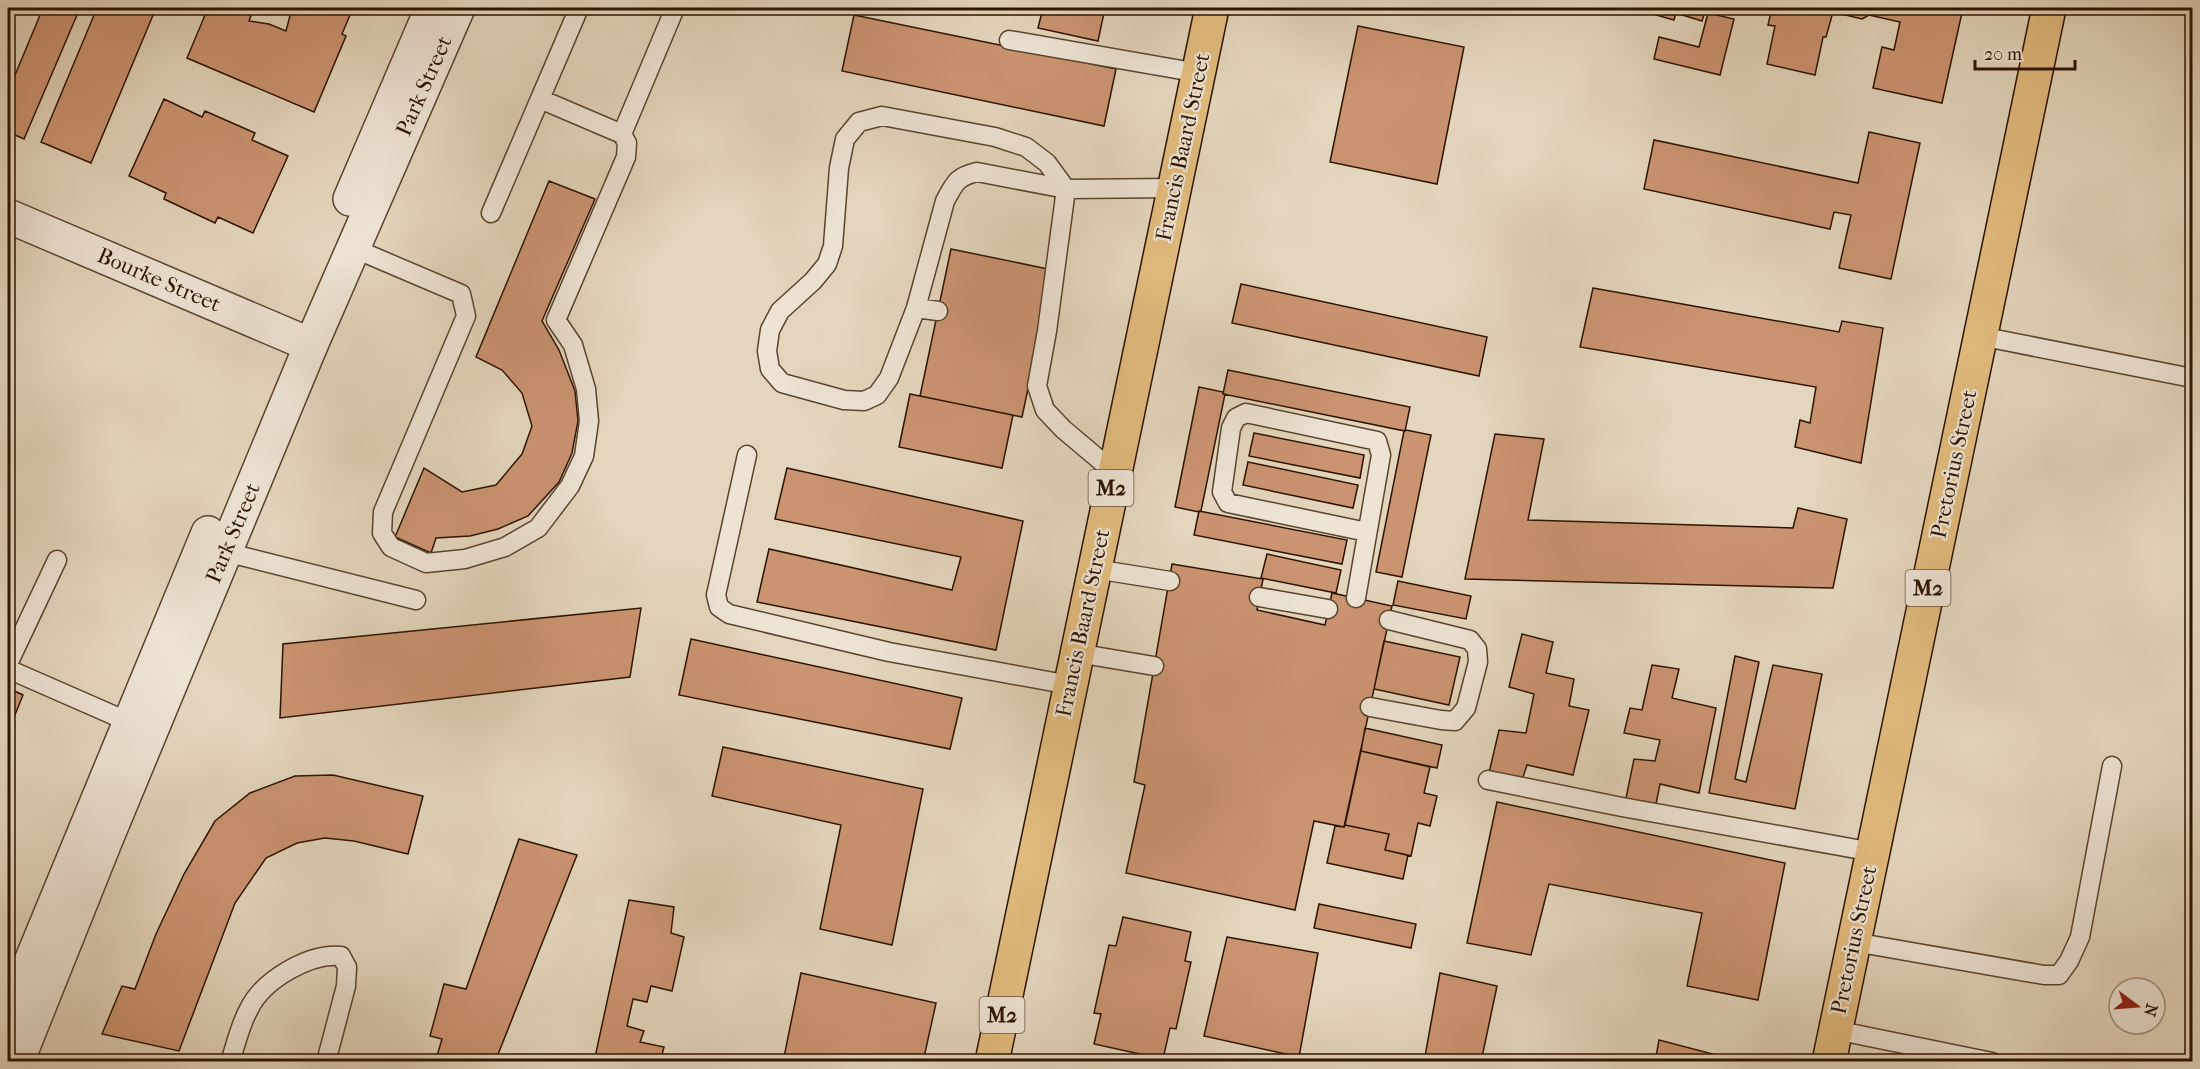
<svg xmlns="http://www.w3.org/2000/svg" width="2200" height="1069" font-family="'IM FELL French Canon',serif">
<rect width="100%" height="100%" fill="#e4d6bd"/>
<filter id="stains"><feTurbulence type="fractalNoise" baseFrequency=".00333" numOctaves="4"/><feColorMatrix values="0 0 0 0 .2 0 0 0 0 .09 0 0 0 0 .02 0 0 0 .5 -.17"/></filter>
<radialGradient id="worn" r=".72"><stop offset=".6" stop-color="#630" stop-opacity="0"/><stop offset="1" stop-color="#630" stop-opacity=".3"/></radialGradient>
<path fill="#cb9471" stroke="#2c1300" stroke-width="1.5" d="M8,8H16L8,27Z
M43,8H80L24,139L8,132V92Z
M97,8H156L91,163L41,142Z
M208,8H254L249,21L269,24L286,31L292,8H353L342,34L346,36L314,112L187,58Z
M1043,8H1105L1098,41L1038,28Z
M1650,8H1706L1702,21L1676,13L1674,20L1649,13Z
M1772,8H1963L1942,103L1873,88L1882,47L1894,50L1900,22L1869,15L1862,19L1833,12L1826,37H1823L1815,75L1767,64L1775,26L1768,25Z
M1708,13L1734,19L1720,75L1654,59L1659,37L1699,47Z
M854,15L1116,69L1104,126L842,71Z
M1358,26L1464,47L1437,184L1330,162Z
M164,99L202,117L205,111L255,133L252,140L288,156L253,233L218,217L215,223L164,199L166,193L129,176Z
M1869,132L1920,143L1891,279L1839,268L1851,215L1834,212L1830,229L1644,189L1654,140L1858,183Z
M549,181L595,199L542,321L559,350L575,391L578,421L572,453L559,482L528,516L498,529L470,536L436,538L431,553L395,537L424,468L462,492L496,485L522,454L532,426L522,393L502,370L476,357Z
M951,249L1053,270L1022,417L920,396Z
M1241,284L1487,337L1479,376L1232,323Z
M1593,288L1839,332L1842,321L1883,328L1861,463L1795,447L1800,420L1810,423L1816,387L1580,347Z
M1228,370L1410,407L1405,431L1223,394Z
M1199,387L1223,392V394H1225L1201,511L1199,512L1175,507Z
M910,394L1013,415L1002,468L899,447Z
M1406,430L1431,435L1402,577L1376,572L1404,431Z
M1254,433L1364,455L1360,478L1249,456Z
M1495,434L1544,439L1528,520L1793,528L1798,508L1847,519L1833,588L1465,579Z
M1248,462L1358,485L1353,508L1243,485Z
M787,468L1023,521L996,650L757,602L769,549L952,590L961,557L775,519Z
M1199,511L1347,540L1342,564L1194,535Z
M1267,554L1341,570L1336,593L1261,578Z
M1172,564L1263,579L1257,610L1325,625L1332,593L1392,606L1344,827L1314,821L1295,910L1126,873L1145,785L1134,782Z
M1398,581L1471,596L1466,619L1393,605Z
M641,608L630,677L280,718L283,644Z
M1522,634L1553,642L1546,673L1574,679L1569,706L1589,710L1573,775L1527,765L1522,780L1489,773L1499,730L1526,733L1534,694L1509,687Z
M691,639L962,698L950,749L679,695Z
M1384,641L1460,657L1449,705L1374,689Z
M1735,656L1759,662L1735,779L1746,782L1773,665L1822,674L1795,809L1709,793Z
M1652,665L1679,669L1672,698L1716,708L1699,793L1660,784L1655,809L1625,803L1634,759L1655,761L1660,740L1624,733L1630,708L1642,710Z
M8,688L23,695L8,732Z
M1365,728L1442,745L1437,768L1361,751Z
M723,747L923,789L892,945L820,929L841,825L712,796Z
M1361,751L1430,767L1424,793L1437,796L1430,826L1418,823L1411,856L1385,850L1389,834L1345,825Z
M333,775L423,796L408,854L354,841L325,838L297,843L266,858L235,903L179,1051L102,1034L122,986L135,989L156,934L184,874L215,821L250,793L295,776Z
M1497,802L1785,863L1758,1000L1687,986L1702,913L1549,884L1531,955L1467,943Z
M1345,825L1389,834L1385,850L1408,855L1403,879L1327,863L1335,826L1344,827Z
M519,839L577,855L495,1062H420L422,1056L436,1059L442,1039L430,1036L444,984L466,989Z
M629,900L674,907L671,933L684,937L672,991L651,986L647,1002L633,999L627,1026L644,1031L640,1042L664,1047L660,1062H594Z
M1319,904L1416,924L1411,948L1314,928Z
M1123,917L1191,932L1185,961L1191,962L1176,1029L1170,1028L1163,1059L1094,1044L1101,1014L1094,1013L1109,945L1116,946Z
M1227,937L1318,953L1299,1057L1204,1036Z
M801,973L936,1003L923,1062H783Z
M1440,973L1497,986L1481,1062H1424Z
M1659,1040L1728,1058V1062H1655Z"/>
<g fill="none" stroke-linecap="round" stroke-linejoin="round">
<defs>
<path id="service" d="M1009,40L1199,73
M622,134L675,8
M491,213L579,8
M353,248L461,294L466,316L383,512L382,533L391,547L426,563L465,559L505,547L538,528L570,486L584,456L589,421L586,389L573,345L556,320L626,157L627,143L622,134L540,99
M916,308L945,201C955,183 956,177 977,172L1066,189
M938,311L916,308L889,378L877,395L864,401L844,400L782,383L770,369L767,351L770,330L780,311L813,281L827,264L833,246L839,168L845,139L859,122L882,116L995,137L1026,147L1047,163L1066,189
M1980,336L2192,378
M747,455L716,595L719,607L729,614L889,652L1070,685
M1114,472L1063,429L1045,410L1037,386L1047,331L1066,189L1174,188
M225,552L416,600
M1095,569L1170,581
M1259,597L1328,609
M1356,598L1381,455L1377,441L1246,413L1236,418L1231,428L1222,492L1228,503L1367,532
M1077,653L1154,666
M8,664L57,560
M8,669L129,722
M1370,707L1441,720L1455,721L1466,708L1478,662L1477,649L1470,640L1389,620
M1488,780L1622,807L1873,852
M1854,942L2044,975H2059L2069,961L2080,937L2112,766
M1835,1030L1992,1062
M230,1062C236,1044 240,1025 249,1009C263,980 309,953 341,956L347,967L346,986L326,1062"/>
<path id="minor" d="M8,216L311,345"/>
<path id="tertiary" d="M350,199L432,8
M8,1017L208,533
M17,1062L105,842L311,345L458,8"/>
<path id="primary" d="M992,1062L1212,8
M1829,1062L2049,8"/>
</defs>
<use href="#service" stroke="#5a442f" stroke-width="21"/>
<use href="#minor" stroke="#5a442f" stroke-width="36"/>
<use href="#tertiary" stroke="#5a442f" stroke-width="36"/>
<use href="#primary" stroke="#2c1300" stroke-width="36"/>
<use href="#service" stroke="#ede4d4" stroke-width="18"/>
<use href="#minor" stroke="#ede4d4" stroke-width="33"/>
<use href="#tertiary" stroke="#ede4d4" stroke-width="33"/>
<use href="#primary" stroke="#e2bb7e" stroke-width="33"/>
</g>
<g text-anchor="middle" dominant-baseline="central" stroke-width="4.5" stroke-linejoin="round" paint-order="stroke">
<g fill="#ede4d4" stroke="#665240" stroke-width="1.5">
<rect x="1088.5" y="470" width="45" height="36" rx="4.5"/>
<rect x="1905.5" y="570" width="45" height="36" rx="4.5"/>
<rect x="979.5" y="997" width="45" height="36" rx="4.5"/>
</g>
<g font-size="21" font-weight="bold" fill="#2c1300">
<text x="1111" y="488">M2</text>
<text x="1928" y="588">M2</text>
<text x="1002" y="1015">M2</text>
</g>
<g font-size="22" fill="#2c1300" stroke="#ede4d4">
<text transform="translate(424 86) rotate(-66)">Park Street</text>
<text transform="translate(1183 147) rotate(-78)">Francis Baard Street</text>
<text transform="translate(159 280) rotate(23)">Bourke Street</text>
<text transform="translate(1954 464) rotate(-78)">Pretorius Street</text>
<text transform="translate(233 533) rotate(-67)">Park Street</text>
<text transform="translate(1083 623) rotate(-78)">Francis Baard Street</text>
<text transform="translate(1854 940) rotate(-78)">Pretorius Street</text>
</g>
</g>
<rect width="2200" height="1069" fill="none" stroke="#e4d6bd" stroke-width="30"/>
<rect x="9" y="9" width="2182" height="1051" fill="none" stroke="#2c1300" stroke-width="3"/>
<rect x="15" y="15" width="2170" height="1039" fill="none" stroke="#2c1300" stroke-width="1.5"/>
<g transform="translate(2137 1006) rotate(106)"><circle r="28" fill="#ede4d4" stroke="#a0907f" stroke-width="1.5"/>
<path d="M0-4.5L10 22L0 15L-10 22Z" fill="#8f2418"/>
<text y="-9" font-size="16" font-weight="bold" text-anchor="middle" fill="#2c1300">N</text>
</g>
<path d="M1975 60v9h100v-9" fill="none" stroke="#2c1300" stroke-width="3"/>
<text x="1984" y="60" font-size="18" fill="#2c1300" stroke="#ede4d4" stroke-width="4.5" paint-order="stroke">20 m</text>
<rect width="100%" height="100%" filter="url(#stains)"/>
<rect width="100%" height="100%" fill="url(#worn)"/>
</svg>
